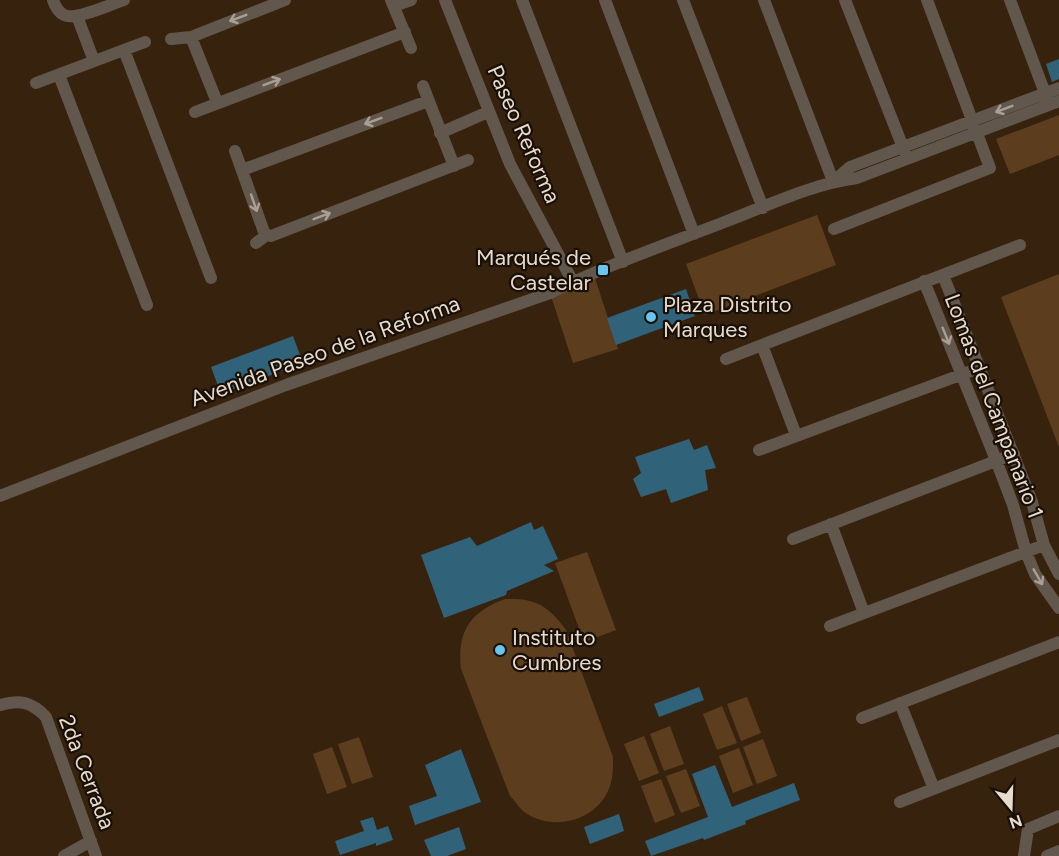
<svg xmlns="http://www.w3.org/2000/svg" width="1059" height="856" font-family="Figtree,sans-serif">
<rect width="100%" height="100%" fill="#37230d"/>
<path fill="#5c3e1e" d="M1059,115V155L1010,174L996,139Z
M817,215L836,265L705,315L686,264Z
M1059,274V447L1001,297Z
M595,278L618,349L573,363L550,293Z
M587,552L616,630L584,642L555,563Z
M505,599C535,598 548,605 566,630L613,757C613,770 613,782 607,793C592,823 548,832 522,810C518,806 514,800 510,796L461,669C457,631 470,612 505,599Z
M747,697L761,733L741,741L727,704Z
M722,706L737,743L717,750L703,714Z
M670,726L684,764L664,771L650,734Z
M644,736L659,773L639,781L624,744Z
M359,737L373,777L352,784L338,744Z
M763,739L777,776L757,784L743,747Z
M332,747L347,787L327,794L313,754Z
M739,748L753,785L733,793L719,756Z
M686,769L700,806L681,813L666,776Z
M661,779L675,815L655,823L641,786Z"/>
<path fill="#30627a" d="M1059,59V79L1052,82L1046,64Z
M686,289L695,316L616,345L607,318Z
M293,336L303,363L221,394L211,367Z
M689,439L694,450L707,445L716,468L705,470L708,490L671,503L666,489L641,497L633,479L641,473L635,457Z
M531,522L534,530L543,526L558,559L544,565L554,571L507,591L506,595L444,618L421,555L470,537L477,546Z
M699,687L704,700L659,717L654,704Z
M461,749L481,802L415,825L409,806L437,796L425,765Z
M715,765L732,807L794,783L800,800L745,821L746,824L704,840L703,838L651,856L645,841L708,817L692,774Z
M619,814L624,831L590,844L584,827Z
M373,817L377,830L388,826L393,840L376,846V843L340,855L335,841L364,831L360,821Z
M459,827L466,849L447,856H431L424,840Z"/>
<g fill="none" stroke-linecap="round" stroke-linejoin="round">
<path stroke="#61574d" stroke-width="12" d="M53,0C55,6 58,12 64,15C75,21 111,4 124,0
M391,0L411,48
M445,0L510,164L573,282
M522,0L623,262
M605,0L694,234
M683,0L763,208
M764,0L833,181
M845,0L906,155
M1010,0L1048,101
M394,6L411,0
M77,16L94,61
M191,37L217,102
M171,39L191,37L285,0
M124,50L211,278
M59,75L147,305
M36,83L145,42
M423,86L454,166
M195,112L405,32
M440,133L488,112
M235,151L264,232L267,235
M242,170L428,101
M834,181L850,167L1059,88
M834,229L990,168L927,0
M256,243L267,235L271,236L468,160
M943,275L1032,502L1044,545L1059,574
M924,281L996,460L1013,505L1026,552L1035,574L1059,608
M762,345L796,435
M726,359L1020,245
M759,450L979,368
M0,496L286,385L550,293C607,265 668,244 727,221C769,205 812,184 857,178L1059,101
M831,524L864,613
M793,539L1014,454
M830,626L1044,545
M900,703L934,789
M0,705C19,699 32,702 46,717L96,856
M862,718L1059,642
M900,802L1059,740
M64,856L91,841
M1024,856L1028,829L1059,816
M1047,856L1059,851"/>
</g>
<defs><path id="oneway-shaft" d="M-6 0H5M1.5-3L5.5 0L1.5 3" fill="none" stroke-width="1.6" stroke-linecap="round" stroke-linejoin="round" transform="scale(1.5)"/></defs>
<g stroke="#ab9f93">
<use href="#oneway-shaft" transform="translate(238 18) rotate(159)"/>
<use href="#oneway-shaft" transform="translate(272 82) rotate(-21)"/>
<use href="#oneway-shaft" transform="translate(1004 109) rotate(159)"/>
<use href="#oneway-shaft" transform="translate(373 121) rotate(160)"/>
<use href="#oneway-shaft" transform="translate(254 203) rotate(71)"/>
<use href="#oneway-shaft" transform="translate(322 216) rotate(-21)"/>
<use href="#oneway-shaft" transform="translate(946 336) rotate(68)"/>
<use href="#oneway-shaft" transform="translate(1038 577) rotate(60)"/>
</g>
<g fill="#69c4f0" stroke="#180f06" stroke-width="2">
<rect x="597" y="264" width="12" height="12" rx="3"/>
<circle cx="651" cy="317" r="6"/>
<circle cx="500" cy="650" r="6"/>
</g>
<g text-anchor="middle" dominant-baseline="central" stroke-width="4.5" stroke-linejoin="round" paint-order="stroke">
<g font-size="22" fill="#e8dacd" stroke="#180f06">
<text transform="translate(524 134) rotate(66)">Paseo Reforma</text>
<text transform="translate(325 351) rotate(-20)">Avenida Paseo de la Reforma</text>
<text transform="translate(994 406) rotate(69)">Lomas del Campanario 1</text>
<text transform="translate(87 772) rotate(69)">2da Cerrada</text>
</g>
<g font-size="22" fill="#e8dacd" stroke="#180f06" text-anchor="start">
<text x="591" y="257" text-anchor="end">Marqués de<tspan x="591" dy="25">Castelar</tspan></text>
<text x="663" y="304">Plaza Distrito<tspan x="663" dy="25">Marques</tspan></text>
<text x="512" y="637">Instituto<tspan x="512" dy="25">Cumbres</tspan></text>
</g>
</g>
<g transform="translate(1011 808) rotate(161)" stroke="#180f06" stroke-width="4.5" paint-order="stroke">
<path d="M0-4.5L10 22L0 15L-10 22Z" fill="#e8dacd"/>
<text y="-9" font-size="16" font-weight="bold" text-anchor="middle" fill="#e8dacd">N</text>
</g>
</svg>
